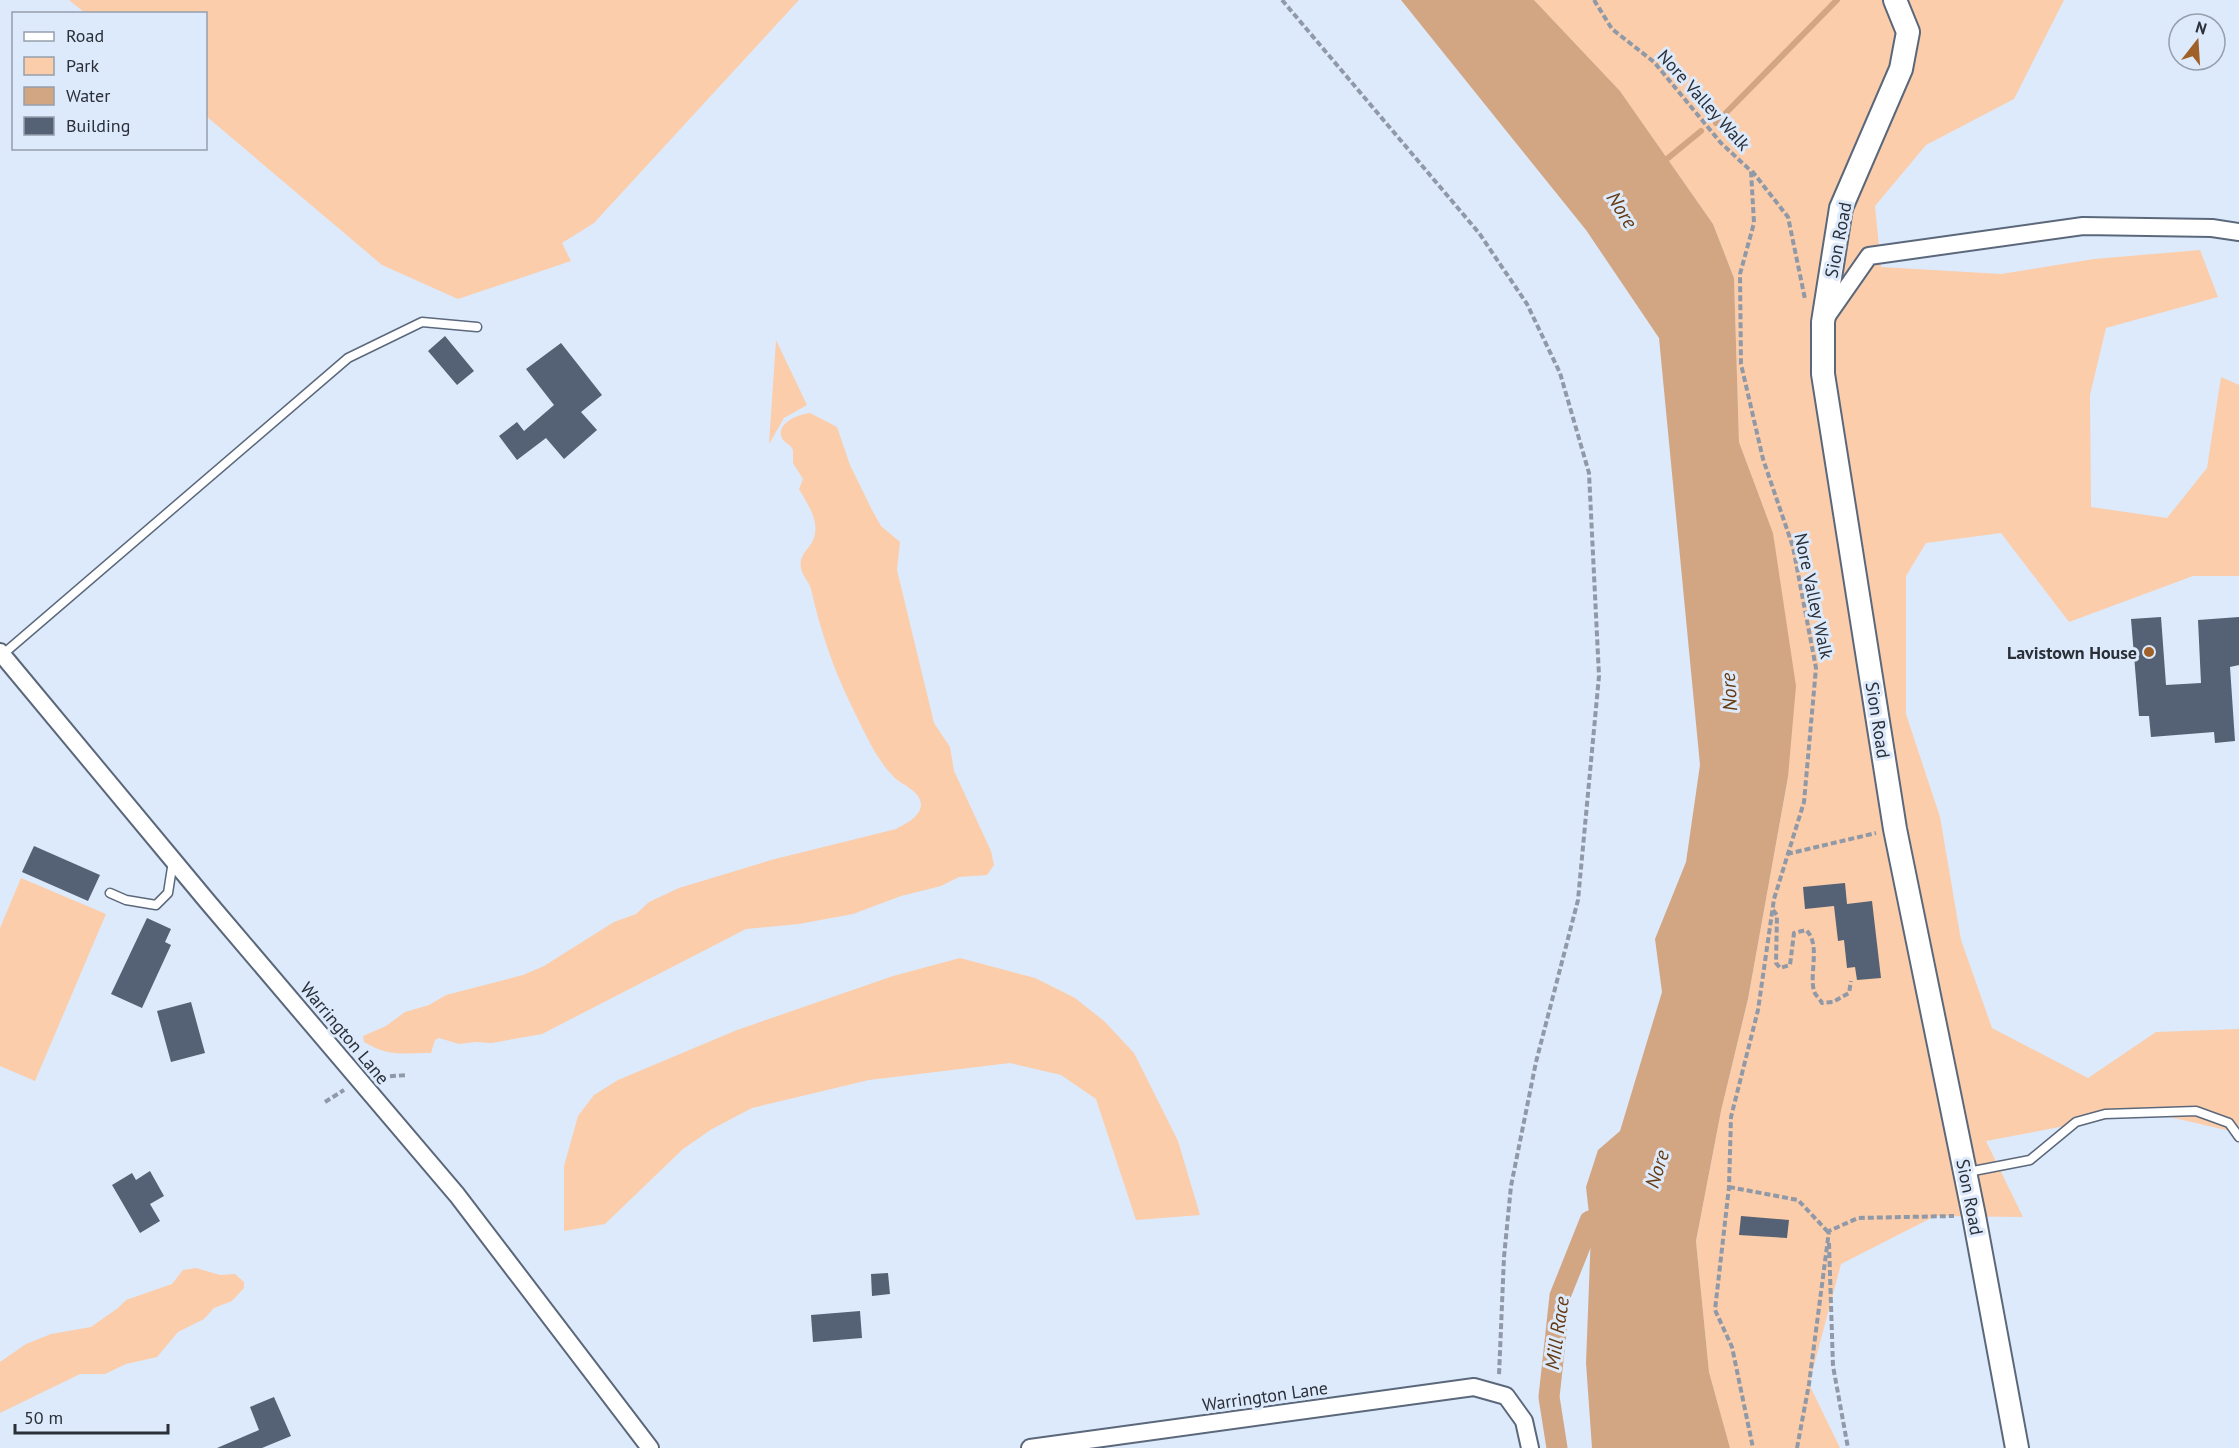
<svg xmlns="http://www.w3.org/2000/svg" width="2239" height="1448" font-family="'PT Sans',sans-serif">
<rect width="100%" height="100%" fill="#ddeafb"/>
<path fill="#fbcdaa" d="M69,0H799L594,223L562,243L571,261L458,299L382,265L206,116V14L85,13Z
M1534,0H2064L2014,99L1926,145L1875,206L1881,267L2001,274L2094,259L2200,250L2218,297L2106,328L2090,395L2091,507L2167,518L2207,468L2221,377L2239,385V576H2193L2069,622L2001,533L1926,543L1906,576V714L1940,817L1961,940L1992,1028L2088,1078L2156,1032L2239,1029V1133L2144,1111L1986,1141L2023,1217L1935,1216L1841,1264L1809,1384L1840,1448H1730L1709,1372L1696,1241L1721,1111L1748,999L1788,778L1773,533L1739,442L1734,278L1713,224L1620,91Z
M776,340L807,405L784,418L769,444Z
M810,413L837,427L850,465L872,510L881,526L900,542L897,570L934,723L950,747L954,771L991,851L994,865L987,875L959,877L941,886L901,896L853,914L799,924L746,929L542,1034L492,1043L475,1042L459,1044L439,1038L435,1040L431,1053C403,1053 389,1057 364,1042L363,1036L386,1026L405,1012L429,1005L446,995L523,975L544,966L614,922L636,914L649,902L679,888L771,860L896,829C905,824 921,817 921,804C920,790 901,785 893,776C876,759 864,731 853,709C834,671 820,630 811,589C809,581 802,576 801,568C799,558 805,552 811,544C823,525 808,505 799,489L803,479L793,463V450C791,445 787,444 783,440C773,425 798,414 810,413Z
M21,878L106,914L35,1081L0,1066V928Z
M960,958L1035,978L1075,998L1104,1021L1134,1053L1178,1141L1200,1215L1136,1220L1096,1099L1061,1075L1010,1063L869,1080L752,1108L712,1129L683,1149L605,1224L564,1231V1166L578,1116L594,1095L618,1080L737,1030L893,976Z
M196,1268L220,1275L235,1274L244,1282V1288L232,1301L214,1308L204,1319L178,1332L157,1357L126,1364L105,1374H80L0,1413V1362L26,1344L51,1334L91,1327L118,1308L126,1300L172,1284L183,1270Z"/>
<path fill="#d3a683" d="M1401,0H1534L1620,91L1713,224L1734,278L1739,442L1773,533L1796,686L1788,777L1748,999L1721,1111L1696,1241L1709,1372L1730,1448H1592L1586,1363L1591,1232L1586,1187L1598,1150L1620,1131L1662,992L1655,939L1686,862L1700,765L1659,338L1586,230Z"/>
<g fill="none" stroke-linecap="round" stroke-linejoin="round">
<path stroke="#d3a683" stroke-width="6" d="M1716,123L1837,0
M1662,163L1701,131"/>
<path stroke="#d3a683" stroke-width="21" d="M1557,1448L1549,1397L1560,1296L1590,1221"/>
</g>
<path fill="#556174" d="M445,336L474,371L457,385L428,351Z
M561,343L602,395L581,412L597,430L564,459L546,438L517,460L499,436L517,422L524,431L554,405L526,369Z
M2161,617L2166,685L2201,683L2198,620L2239,617V665L2230,667L2235,741L2215,743L2214,732L2151,737L2149,716H2139L2131,619Z
M34,846L100,875L88,901L22,872Z
M1845,883L1847,904L1872,901L1881,978L1857,980L1855,967L1847,968L1844,940L1838,941L1834,906L1805,909L1803,887Z
M147,918L171,929L165,942L171,945L142,1008L111,994Z
M191,1002L205,1053L171,1062L157,1011Z
M150,1171L164,1196L150,1204L160,1221L140,1233L112,1185L132,1173L136,1180Z
M1741,1216L1789,1220L1787,1238L1739,1235Z
M888,1273L890,1294L872,1296L871,1274Z
M860,1311L862,1338L813,1342L811,1315Z
M274,1397L291,1436L262,1448H217L259,1430L250,1407Z"/>
<g fill="none" stroke-linecap="round" stroke-linejoin="round">
<defs>
<path id="lane" d="M2,655L348,358L422,322L477,327
M110,893L126,900L156,905L168,893L173,861
M1968,1172L2030,1160L2076,1122L2105,1114L2196,1111L2229,1123L2239,1137"/>
<path id="street" d="M1825,319L1869,256L2083,226L2212,228L2239,232
M0,652L207,901L457,1195L650,1448
M1030,1448L1474,1387L1506,1396L1524,1421L1530,1448"/>
<path id="secondary" d="M1895,0L1908,32L1901,69L1841,208L1823,322V374L1895,829L1974,1216L2017,1448"/>
</defs>
<use href="#lane" stroke="#5b687b" stroke-width="11"/>
<use href="#street" stroke="#5b687b" stroke-width="20"/>
<use href="#secondary" stroke="#5b687b" stroke-width="26"/>
<path stroke="#9099a7" stroke-width="4" stroke-dasharray="6 3" stroke-linecap="butt" d="M1282,0L1479,233L1527,304L1560,373L1589,473L1599,676L1578,900L1536,1062L1511,1186L1504,1257L1499,1375
M1594,0L1612,29L1654,62L1721,143L1751,171L1754,223L1740,274L1741,364L1763,459L1793,547L1816,668L1804,802L1774,899L1758,1010L1731,1117L1729,1187L1715,1310L1732,1347L1753,1448
M1752,171L1788,217L1805,299
M1787,854L1876,833
M1773,910L1777,915L1776,963L1780,968L1790,965L1794,933L1806,930C1821,944 1809,973 1814,991C1815,995 1820,999 1822,1003L1833,1002L1849,993L1851,981
M381,1077L407,1075
M325,1102L344,1090
M1729,1187L1798,1200L1829,1233
M1829,1243L1833,1366L1848,1448
M1797,1448L1809,1384L1829,1231L1858,1218L1954,1216"/>
<use href="#lane" stroke="#fff" stroke-width="8"/>
<use href="#street" stroke="#fff" stroke-width="16"/>
<use href="#secondary" stroke="#fff" stroke-width="22"/>
</g>
<circle fill="#a06128" stroke="#ddeafb" stroke-width="2" cx="2149" cy="652" r="6"/>
<g text-anchor="middle" dominant-baseline="central" stroke-width="6" stroke-linejoin="round" paint-order="stroke">
<g font-size="18" fill="#2a2f38" stroke="#ddeafb">
<text transform="translate(1704 100) rotate(48)">Nore Valley Walk</text>
<text transform="translate(1838 240) rotate(-79)">Sion Road</text>
<text transform="translate(1814 596) rotate(78)">Nore Valley Walk</text>
<text transform="translate(1878 720) rotate(81)">Sion Road</text>
<text transform="translate(345 1033) rotate(50)">Warrington Lane</text>
<text transform="translate(1970 1197) rotate(79)">Sion Road</text>
<text transform="translate(1265 1396) rotate(-8)">Warrington Lane</text>
</g>
<g font-size="18" font-weight="bold" fill="#2a2f38" stroke="#ddeafb" text-anchor="end">
<text x="2137" y="652">Lavistown House</text>
</g>
<g font-size="20" font-style="italic" fill="#663a11" stroke="#ddeafb">
<text transform="translate(1622 210) rotate(58)">Nore</text>
<text transform="translate(1729 692) rotate(-94)">Nore</text>
<text transform="translate(1657 1169) rotate(-73)">Nore</text>
<text transform="translate(1557 1333) rotate(-82)">Mill Race</text>
</g>
</g>
<rect x="12" y="12" width="195" height="138" fill="#ddeafb" stroke="#959fad" stroke-width="1.5"/>
<rect x="24" y="32" width="30" height="9" fill="#ffffff" stroke="#959fad" stroke-width="1.5"/>
<text x="66" y="42" font-size="18" fill="#2a2f38">Road</text>
<rect x="24" y="57" width="30" height="18" fill="#fbcdaa" stroke="#959fad" stroke-width="1.5"/>
<text x="66" y="72" font-size="18" fill="#2a2f38">Park</text>
<rect x="24" y="87" width="30" height="18" fill="#d3a683" stroke="#959fad" stroke-width="1.5"/>
<text x="66" y="102" font-size="18" fill="#2a2f38">Water</text>
<rect x="24" y="117" width="30" height="18" fill="#556174" stroke="#959fad" stroke-width="1.5"/>
<text x="66" y="132" font-size="18" fill="#2a2f38">Building</text>
<g transform="translate(2197 42) rotate(17)"><circle r="28" fill="#ddeafb" stroke="#959fad" stroke-width="1.5"/>
<path d="M0-4.5L10 22L0 15L-10 22Z" fill="#a06128"/>
<text y="-9" font-size="16" font-weight="bold" text-anchor="middle" fill="#2a2f38">N</text>
</g>
<path d="M15 1424v9h153v-9" fill="none" stroke="#2a2f38" stroke-width="3"/>
<text x="24" y="1424" font-size="18" fill="#2a2f38" stroke="#ddeafb" stroke-width="4.5" paint-order="stroke">50 m</text>
</svg>
